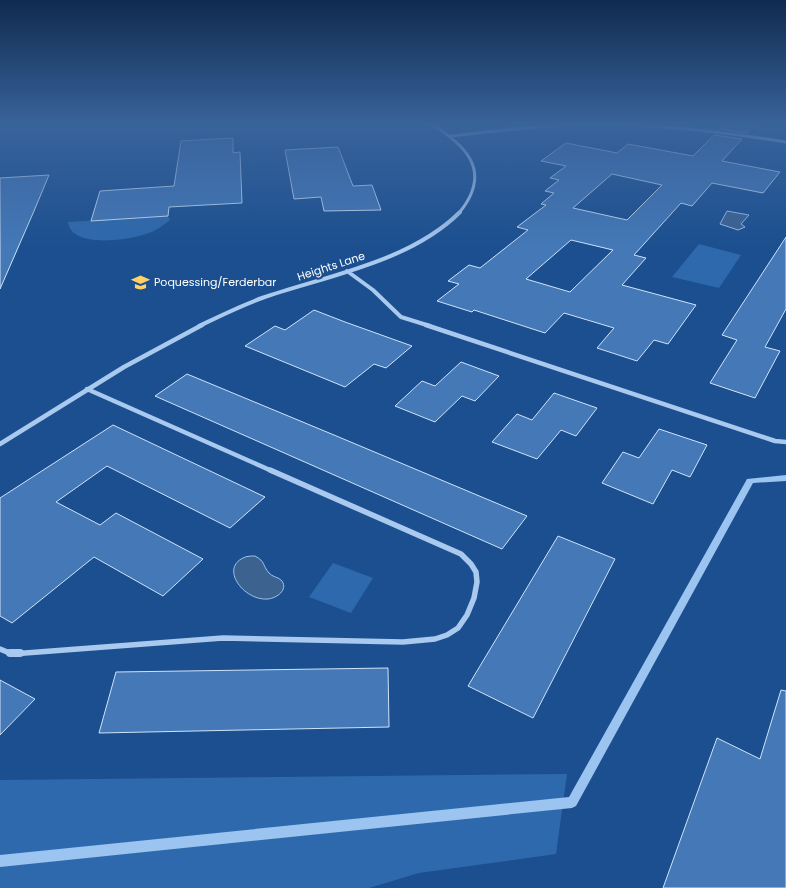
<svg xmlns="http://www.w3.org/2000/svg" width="786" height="888" font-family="Poppins,sans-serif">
<rect width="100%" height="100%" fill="#1b4f8f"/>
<path fill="#2e69ad" d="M168,216L170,220C162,226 156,231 146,234C129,240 71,249 68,222Z
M699,244L741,255L719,288L672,277Z
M333,563L373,578L351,613L309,597Z
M567,774L556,854L419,873L369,888H0V780Z"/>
<path fill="#3c6290" stroke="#9cc4f0" d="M727,211L749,215L741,224L745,227L738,230L720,224Z
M255,556C266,562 262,565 269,573C272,577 279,577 282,581C288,590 277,598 268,599C244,601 220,569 243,558C246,556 252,556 255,556Z"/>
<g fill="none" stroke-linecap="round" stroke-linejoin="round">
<path fill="#9cc4f0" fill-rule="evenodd" d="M786,475V481L753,483L576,806L572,808L0,867V855L569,797L747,479Z"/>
</g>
<path fill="#4478b7" stroke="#cfe3fa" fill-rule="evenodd" d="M726,123H756L747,133L720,129Z
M714,135L742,139L722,161L780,172L763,193L712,183L692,206L681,203L634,255L646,258L622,285L696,305L668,344L654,340L637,361L597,348L614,328L564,313L545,333L474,310L472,312L437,301L459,284L448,281L469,265L480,268L528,230L517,227L546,205L541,204L554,193L545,191L559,180L550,178L566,166L541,161L566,143L617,153L628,144L693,156ZM612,174L662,185L627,220L573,208ZM571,240L613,250L570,292L526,279Z
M233,138V153L240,152L242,203L169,207L168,216L91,221L100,191L174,186L181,141Z
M338,147L353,186L372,185L381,210L324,211L321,197L294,199L285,150Z
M49,175L34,211L0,289V178Z
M786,237V309L765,347L780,351L755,398L710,383L737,340L722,335Z
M314,310L345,322L412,346L386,368L374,364L345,387L245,346L275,326L285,330Z
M461,362L499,376L475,401L462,396L435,422L395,406L422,381L435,386Z
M187,374L334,435L527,516L502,549L155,396Z
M554,393L597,408L576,436L561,430L537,459L492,442L517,414L532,420Z
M113,425L265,497L230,528L107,466L56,502L100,525L116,513L203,559L163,596L94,557L12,623L0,616V498Z
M659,429L707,445L690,477L672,470L653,504L602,483L623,452L639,458Z
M558,536L615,559L533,718L468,686Z
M388,668L389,727L99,733L116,672Z
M0,680L35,699L0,735Z
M781,690L786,691V888H663L717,738L760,759Z"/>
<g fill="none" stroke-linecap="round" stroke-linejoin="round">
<path stroke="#a9c9ee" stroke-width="3" d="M429,123C467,145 493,172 459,213
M451,136C499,130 547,125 596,124C660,124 723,132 786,142"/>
<path stroke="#a9c9ee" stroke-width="4" d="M347,271L373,290L401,317L430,326
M199,326C220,316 240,306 262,298C326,276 410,262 460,212"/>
<path stroke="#a9c9ee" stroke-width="4.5" d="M426,325L775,441L786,442
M87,389L272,471
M0,444L124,367L202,325"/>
<path stroke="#a9c9ee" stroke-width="5.5" d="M0,649L12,654L223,638L403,642L435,639L447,635L458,628L467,615L474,598L477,582L476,572L471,564L461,554L270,470"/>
<path stroke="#a9c9ee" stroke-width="8" d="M10,653H20"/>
</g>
<linearGradient id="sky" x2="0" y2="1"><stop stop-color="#0f2b4f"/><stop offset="0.5" stop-color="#39639b"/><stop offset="1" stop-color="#39639b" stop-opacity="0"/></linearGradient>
<rect width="786" height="248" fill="url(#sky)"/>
<defs>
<symbol id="school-bare" viewBox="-9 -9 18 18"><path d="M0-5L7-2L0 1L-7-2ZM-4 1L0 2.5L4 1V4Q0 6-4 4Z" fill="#ffd166" stroke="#1b4f8f" stroke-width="2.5" paint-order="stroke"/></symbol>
</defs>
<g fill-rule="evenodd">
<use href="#school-bare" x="128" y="270" width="25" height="25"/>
</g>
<g text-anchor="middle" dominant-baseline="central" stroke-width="4.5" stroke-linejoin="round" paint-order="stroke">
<g font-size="11" fill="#fff" stroke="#1b4f8f">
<text transform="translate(331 266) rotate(-18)">Heights Lane</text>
</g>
<g font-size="11" fill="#fff" stroke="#1b4f8f" text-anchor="start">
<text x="154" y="282">Poquessing/Ferderbar</text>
</g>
</g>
</svg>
